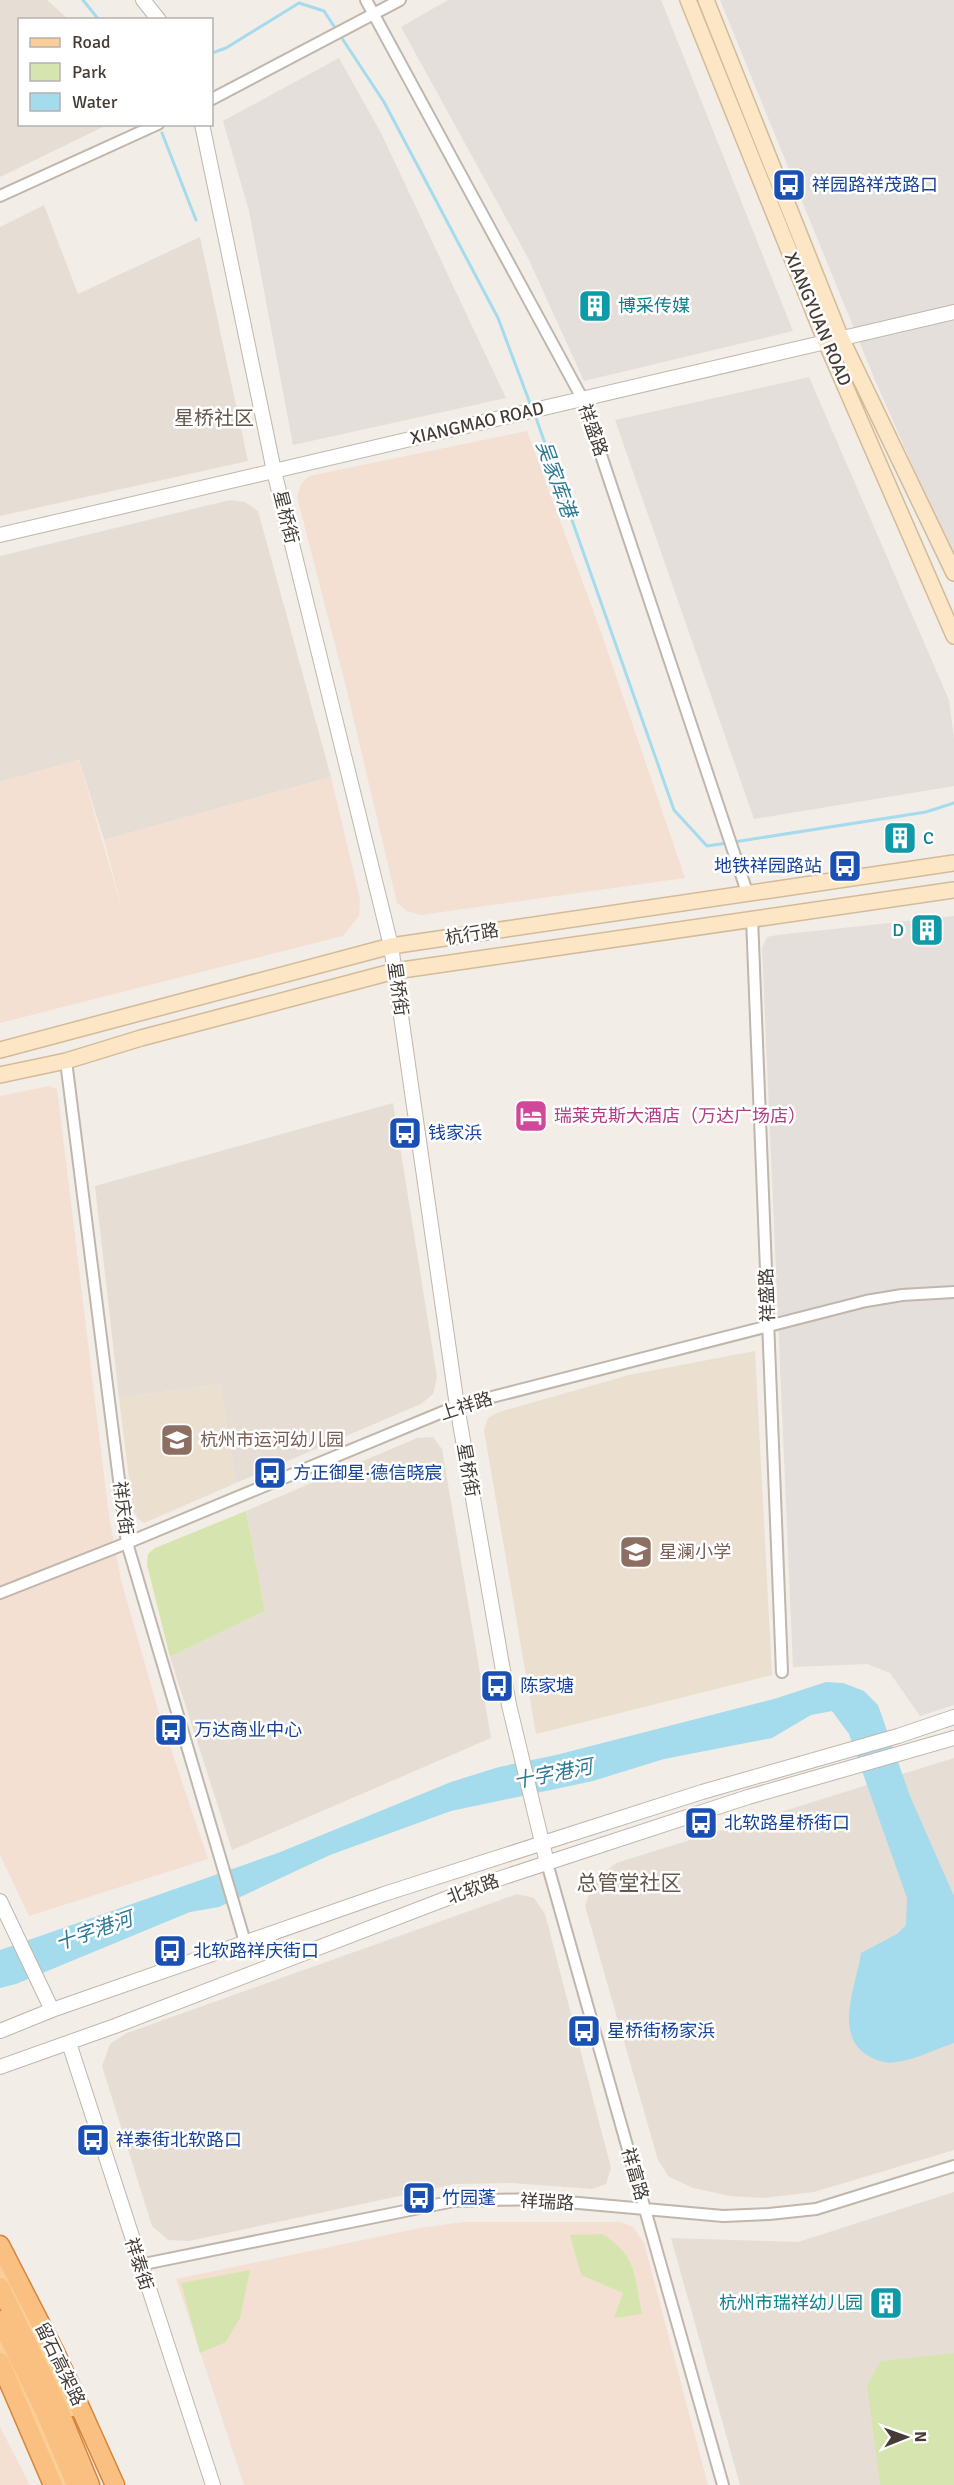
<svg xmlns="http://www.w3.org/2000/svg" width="954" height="2485" font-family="Signika,'Noto Sans SC',sans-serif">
<rect width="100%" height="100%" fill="#f2ede6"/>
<path fill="#e6ded4" d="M0,0H47L68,19L20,20V124L107,125L0,177Z
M44,205L78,294L200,237L248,461L0,516V227Z
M230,500L245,502L258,511L331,777L104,840L79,760L0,782V556Z
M393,1103L437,1377L433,1394L421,1404L236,1483L220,1384L119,1398L95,1186Z
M433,1437L442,1449L491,1738L232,1850L170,1657L265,1611L246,1511L417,1438Z
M954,1758V2150L814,2192L763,2198L730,2196L693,2188L669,2177L658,2160L585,1906L593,1882L616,1863Z
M517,1894L534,1898L545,1914L611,2168L606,2184L592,2189L512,2183L455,2184L189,2241L168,2240L152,2226L102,2066L110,2044L127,2033Z
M954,2192V2485H740L671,2238L798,2242Z"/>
<path fill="#f4e0d2" d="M527,431L600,629L685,878L421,915L407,911L397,903L347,691L297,497L301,484L309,476Z
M79,760L123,913L104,840L331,777L360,899L359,916L343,936L0,1023V782Z
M49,1086L57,1089L58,1096L109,1516L121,1580L159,1713L208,1859L29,1916L0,1855V1096Z
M463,2222H620L633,2227L644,2243L708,2485H244L176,2279L420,2228Z
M0,2427L30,2485H0Z"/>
<path fill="#e4dfdb" d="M448,0H661L793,331L584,381L528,258L401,27Z
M720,0H954V560L875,380Z
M339,58L381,133L506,398L293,445L249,211L223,121Z
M809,377L949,700L954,738V786L754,819L615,420Z
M954,916V1705L920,1716L890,1673L867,1664L793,1667L762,948L767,937L777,935Z"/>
<path fill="#ebdfd0" d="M755,1351L772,1675L536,1734L484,1430L488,1418L499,1412L629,1375Z
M220,1384L236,1483L144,1523L138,1519L133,1510L119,1398Z"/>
<path fill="#d6e5b0" d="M246,1511L265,1611L170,1657L147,1565L148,1554L155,1548Z
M602,2234C638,2256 634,2276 642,2314L614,2318L623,2293L581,2275L570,2235Z
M250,2270L240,2318L226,2342L200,2353L181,2283Z
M954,2353V2485H880L867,2385L881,2361Z"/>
<path fill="#a4dbed" d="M826,1682L843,1683L864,1691L878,1705L910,1796L954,1896V2043C935,2049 916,2060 896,2062C887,2064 877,2061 869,2056C832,2036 857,1984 861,1953L897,1934L906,1925L907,1898L849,1734L832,1711L811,1715L772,1738L664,1759L593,1781L451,1811L330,1855L219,1907L190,1912L16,1984L0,1988V1950L278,1853L451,1782L499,1767L556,1755L774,1699Z"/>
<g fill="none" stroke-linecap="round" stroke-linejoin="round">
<path stroke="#a4dbed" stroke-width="3" d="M83,0L99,20
M212,53L226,48L299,3L324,11L384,102L498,318L531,406
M162,133L196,220
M535,415L674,810L707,846L727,843
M734,842L926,812L954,803"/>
<defs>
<path id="minor" d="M366,0L582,398L747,892
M212,99L400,0
M0,196L158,124
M752,918L782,1672
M66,1061L127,1543L245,1942
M0,1593L127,1543L457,1406L866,1301L902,1295L954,1292
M547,1863L723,2485
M139,2265L454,2201L534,2199L723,2216L769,2214L816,2209L954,2166"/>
<path id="tertiary" d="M143,0L159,20
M202,124L274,471L391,946L457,1406L509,1705L547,1863
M0,535L954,312
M0,1901L52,2010
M0,2031L52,2010L384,1894L702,1792L898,1736L954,1717
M69,2043L213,2485
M0,2067L115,2026L492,1881L748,1797L954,1738"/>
<path id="secondary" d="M688,0L825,340L954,636
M706,0L840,336L954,573
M0,1050L391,946L954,863
M0,1075L66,1061L141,1038L395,971L954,890"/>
<path id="primary" d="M0,2272L72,2408
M0,2341L66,2485"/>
<path id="trunk" d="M0,2245L56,2354L115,2485
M0,2287L57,2405L90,2485
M0,2320L43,2408L76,2485
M0,2362L53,2485"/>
</defs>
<use href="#minor" stroke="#c0b6ac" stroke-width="14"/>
<use href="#tertiary" stroke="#c0b6ac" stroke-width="16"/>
<use href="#secondary" stroke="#d3bb9a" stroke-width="18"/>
<use href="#primary" stroke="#dea868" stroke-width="20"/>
<use href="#trunk" stroke="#d6853c" stroke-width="21"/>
<use href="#minor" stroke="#fff" stroke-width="10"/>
<use href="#tertiary" stroke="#fff" stroke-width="14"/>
<use href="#secondary" stroke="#fce6c6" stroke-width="15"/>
<use href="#primary" stroke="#face97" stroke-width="16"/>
<use href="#trunk" stroke="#f9c082" stroke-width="18"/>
</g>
<defs>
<symbol id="bus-square" viewBox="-11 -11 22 22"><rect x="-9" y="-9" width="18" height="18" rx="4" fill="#1a4fb4" stroke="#fff"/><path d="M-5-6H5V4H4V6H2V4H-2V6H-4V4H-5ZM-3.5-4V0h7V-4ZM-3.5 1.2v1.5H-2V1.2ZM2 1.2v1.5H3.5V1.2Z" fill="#fff"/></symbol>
<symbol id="building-square" viewBox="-11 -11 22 22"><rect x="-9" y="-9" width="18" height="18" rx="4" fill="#0f9aa8" stroke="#fff"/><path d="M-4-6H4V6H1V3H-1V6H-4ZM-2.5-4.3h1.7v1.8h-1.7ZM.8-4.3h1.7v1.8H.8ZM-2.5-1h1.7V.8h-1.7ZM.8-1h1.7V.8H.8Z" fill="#fff"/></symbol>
<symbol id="hotel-square" viewBox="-11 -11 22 22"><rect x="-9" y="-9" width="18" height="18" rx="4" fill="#d1479c" stroke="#fff"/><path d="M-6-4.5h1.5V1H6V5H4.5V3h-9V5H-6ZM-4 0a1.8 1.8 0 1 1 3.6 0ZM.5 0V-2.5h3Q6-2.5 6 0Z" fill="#fff"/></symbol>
<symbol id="school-square" viewBox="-11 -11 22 22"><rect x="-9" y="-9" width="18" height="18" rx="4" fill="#8d6e63" stroke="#fff"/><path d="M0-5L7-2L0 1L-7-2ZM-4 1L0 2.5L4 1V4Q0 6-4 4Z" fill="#fff"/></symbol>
</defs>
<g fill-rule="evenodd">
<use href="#bus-square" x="770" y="166" width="38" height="38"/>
<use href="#building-square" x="576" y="287" width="38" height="38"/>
<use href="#building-square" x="881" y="819" width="38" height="38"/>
<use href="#bus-square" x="826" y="847" width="38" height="38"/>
<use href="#building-square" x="908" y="911" width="38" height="38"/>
<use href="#hotel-square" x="512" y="1097" width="38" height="38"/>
<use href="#bus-square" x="386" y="1114" width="38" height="38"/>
<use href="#school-square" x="158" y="1421" width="38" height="38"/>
<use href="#bus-square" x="251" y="1454" width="38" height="38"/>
<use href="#school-square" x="617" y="1533" width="38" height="38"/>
<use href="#bus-square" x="478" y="1667" width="38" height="38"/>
<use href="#bus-square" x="152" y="1711" width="38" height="38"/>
<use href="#bus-square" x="682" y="1804" width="38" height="38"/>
<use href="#bus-square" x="151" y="1932" width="38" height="38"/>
<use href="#bus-square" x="565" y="2012" width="38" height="38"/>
<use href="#bus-square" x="74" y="2121" width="38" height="38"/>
<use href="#bus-square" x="400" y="2179" width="38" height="38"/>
<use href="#building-square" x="867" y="2284" width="38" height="38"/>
</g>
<g text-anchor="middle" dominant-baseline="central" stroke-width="5" stroke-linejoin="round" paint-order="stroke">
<g font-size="18" fill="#164399" stroke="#fff" text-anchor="start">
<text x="812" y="185">祥园路祥茂路口</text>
<text x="822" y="866" text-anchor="end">地铁祥园路站</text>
<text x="428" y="1133">钱家浜</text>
<text x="293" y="1473">方正御星·德信晓宸</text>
<text x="520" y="1686">陈家塘</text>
<text x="194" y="1730">万达商业中心</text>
<text x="724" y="1823">北软路星桥街口</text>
<text x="193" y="1951">北软路祥庆街口</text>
<text x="607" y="2031">星桥街杨家浜</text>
<text x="116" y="2140">祥泰街北软路口</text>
<text x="442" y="2198">竹园蓬</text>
</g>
<g font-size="18" fill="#0d838f" stroke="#fff" text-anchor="start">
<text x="618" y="306">博采传媒</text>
<text x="923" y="838">C</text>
<text x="904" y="930" text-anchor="end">D</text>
<text x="863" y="2303" text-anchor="end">杭州市瑞祥幼儿园</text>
</g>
<g font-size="18" fill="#453c36" stroke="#fff">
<text transform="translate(818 319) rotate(67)">XIANGYUAN ROAD</text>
<text transform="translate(477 423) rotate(-13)">XIANGMAO ROAD</text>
<text transform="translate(593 430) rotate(71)">祥盛路</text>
<text transform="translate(286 517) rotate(76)">星桥街</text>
<text transform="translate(472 934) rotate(-9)">杭行路</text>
<text transform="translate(398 989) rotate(82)">星桥街</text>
<text transform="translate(767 1295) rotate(-92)">祥盛路</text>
<text transform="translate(466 1406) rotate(-18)">上祥路</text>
<text transform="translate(468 1470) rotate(80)">星桥街</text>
<text transform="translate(123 1508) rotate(83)">祥庆街</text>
<text transform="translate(473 1889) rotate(-20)">北软路</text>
<text transform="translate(635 2174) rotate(74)">祥富路</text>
<text transform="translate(547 2202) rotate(3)">祥瑞路</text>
<text transform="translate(139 2264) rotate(72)">祥泰街</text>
<text transform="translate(60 2364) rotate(64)">留石高架路</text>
</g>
<g font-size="18" fill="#b23c85" stroke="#fff" text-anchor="start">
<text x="554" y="1116">瑞莱克斯大酒店（万达广场店）</text>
</g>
<g font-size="18" fill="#785e54" stroke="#fff" text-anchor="start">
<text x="200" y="1440">杭州市运河幼儿园</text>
<text x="659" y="1552">星澜小学</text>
</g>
<g font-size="20" fill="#67584d" stroke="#fff">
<text x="214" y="418">星桥社区</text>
</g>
<g font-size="20" font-style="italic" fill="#2e7a95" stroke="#fff">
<text transform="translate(556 479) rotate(70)">吴家库港</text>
<text transform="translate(553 1774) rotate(-11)">十字港河</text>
<text transform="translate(94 1931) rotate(-19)">十字港河</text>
</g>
<g font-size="21" fill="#67584d" stroke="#fff">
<text x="629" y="1883">总管堂社区</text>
</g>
</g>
<rect x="18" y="18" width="195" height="108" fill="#ffffff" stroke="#b5b1af" stroke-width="1.5"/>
<rect x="30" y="38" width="30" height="9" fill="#face97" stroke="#b5b1af" stroke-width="1.5"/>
<text x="72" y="48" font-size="18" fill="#453c36">Road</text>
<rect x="30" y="63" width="30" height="18" fill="#d6e5b0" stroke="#b5b1af" stroke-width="1.5"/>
<text x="72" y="78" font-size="18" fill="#453c36">Park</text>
<rect x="30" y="93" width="30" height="18" fill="#a4dbed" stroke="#b5b1af" stroke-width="1.5"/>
<text x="72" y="108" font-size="18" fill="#453c36">Water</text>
<g transform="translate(906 2437) rotate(89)" stroke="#ffffff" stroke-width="4.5" paint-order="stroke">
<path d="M0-4.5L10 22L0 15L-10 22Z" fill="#453c36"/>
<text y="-9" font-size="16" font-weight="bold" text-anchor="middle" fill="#453c36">N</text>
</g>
</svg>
